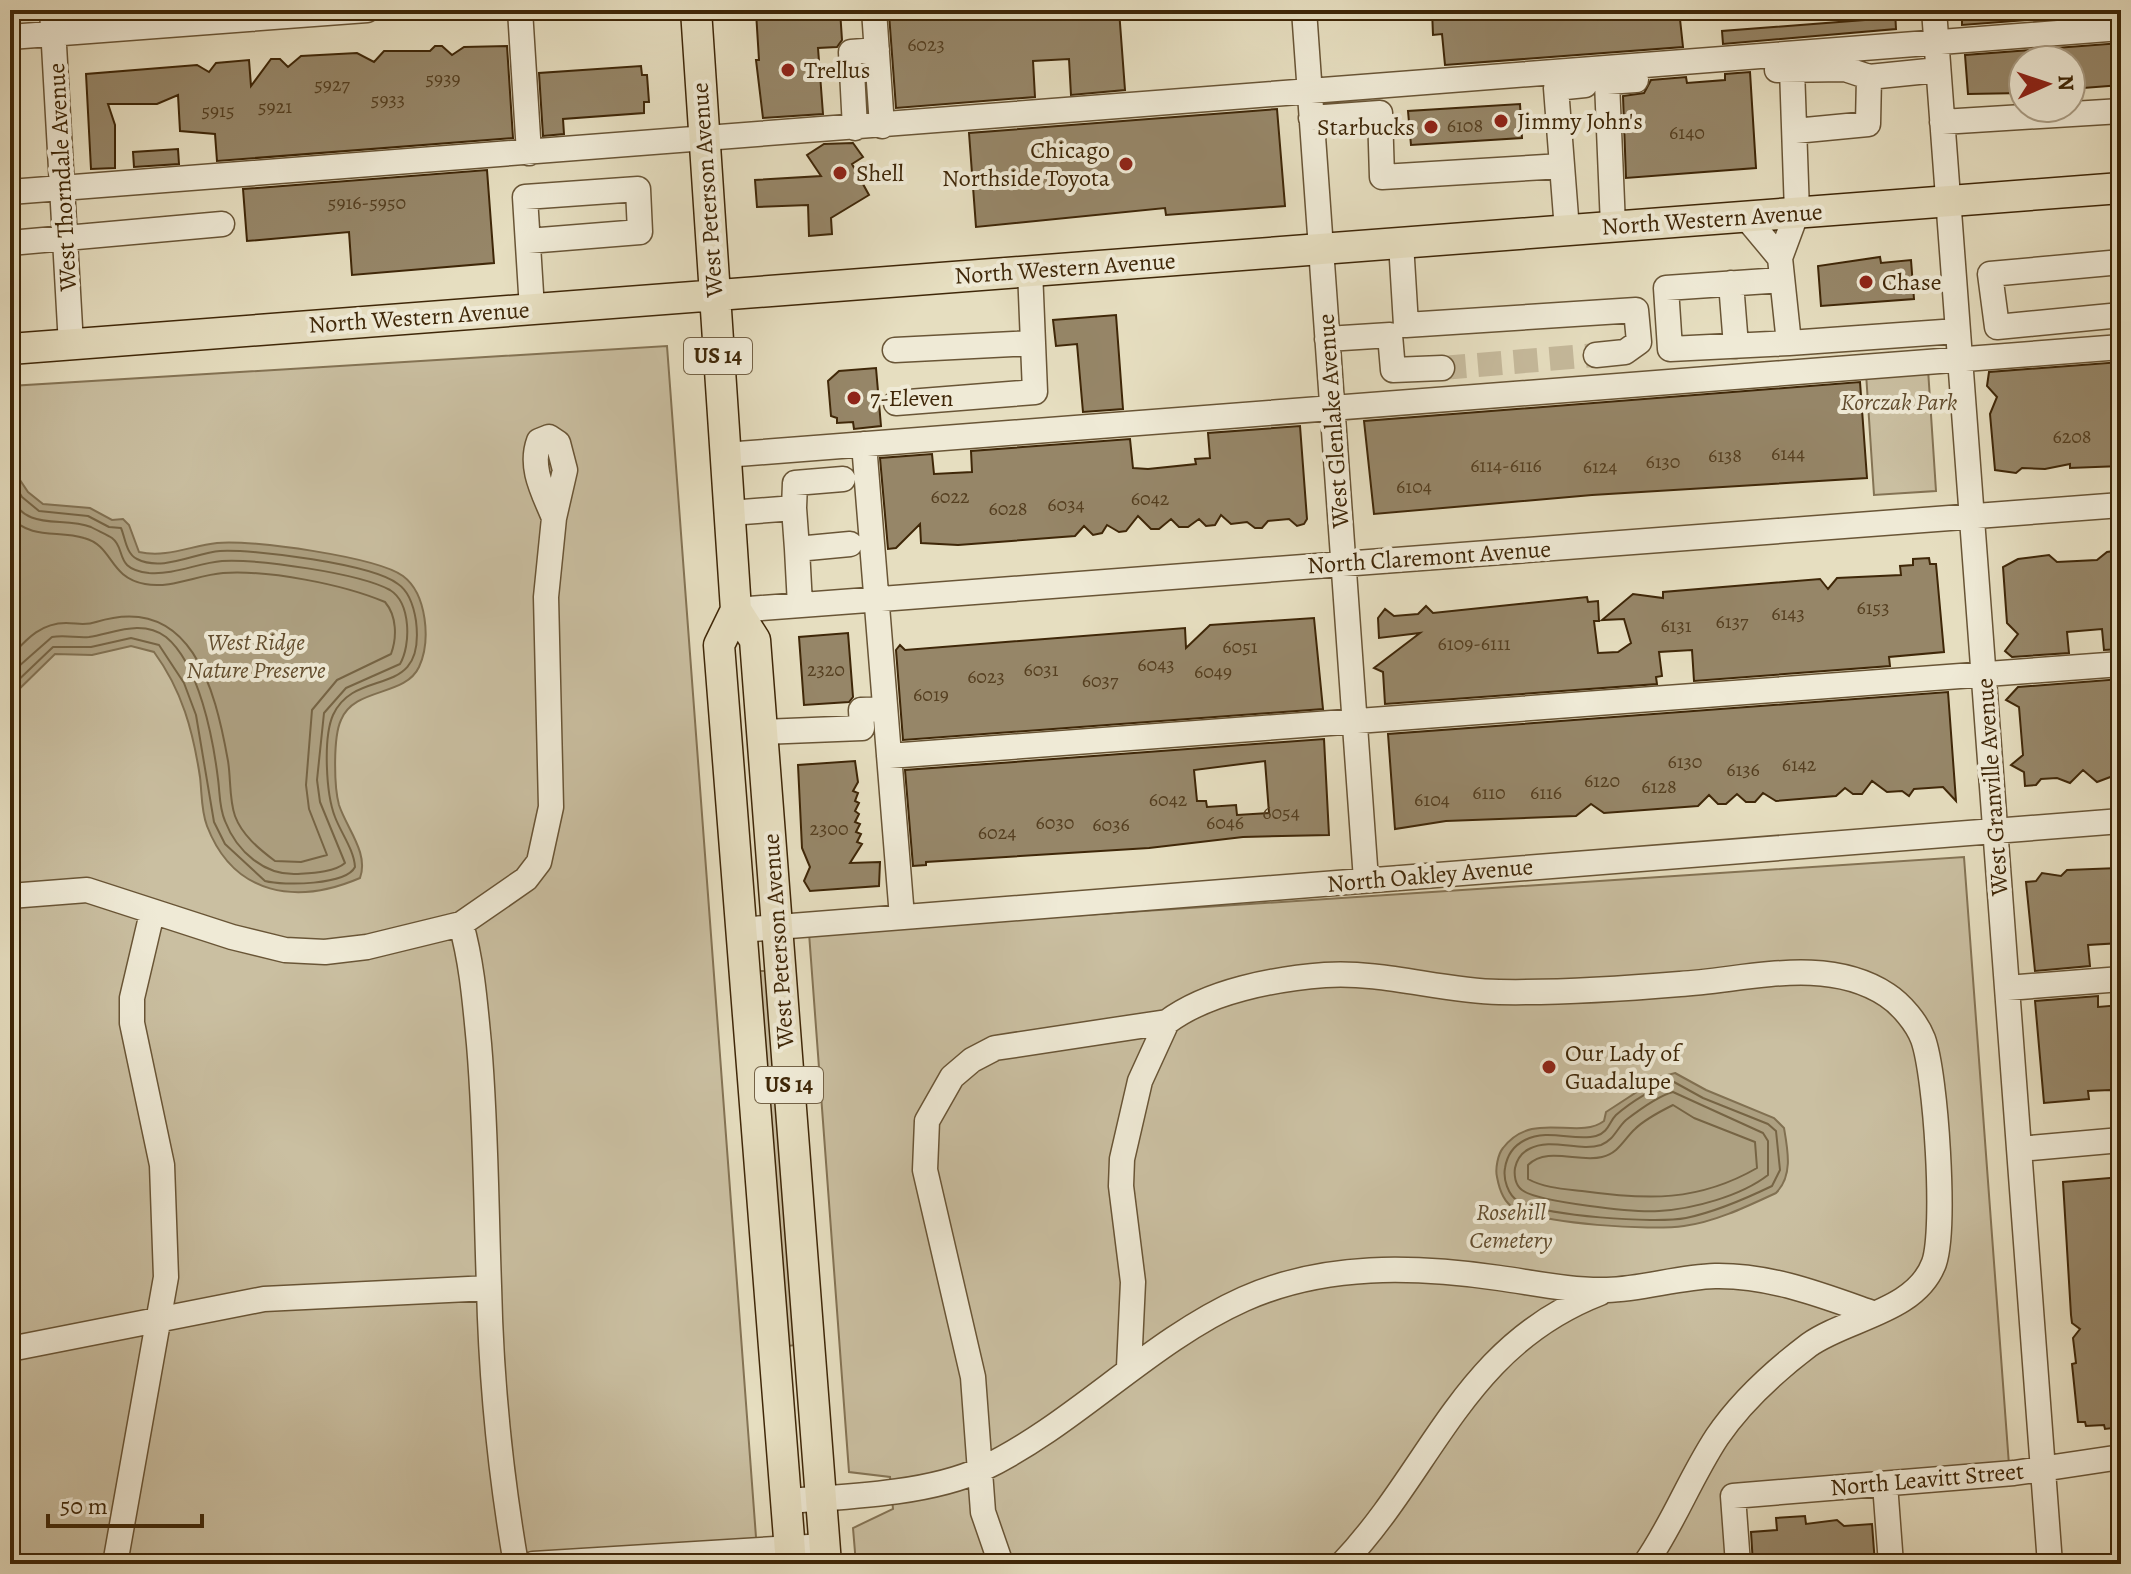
<svg xmlns="http://www.w3.org/2000/svg" width="2131" height="1574" font-family="Alegreya,serif">
<rect width="100%" height="100%" fill="#e6dec0"/>
<filter id="stains"><feTurbulence type="fractalNoise" baseFrequency=".0025" numOctaves="4"/><feColorMatrix values="0 0 0 0 .2 0 0 0 0 .09 0 0 0 0 .02 0 0 0 .5 -.17"/></filter>
<radialGradient id="worn" r=".72"><stop offset=".6" stop-color="#630" stop-opacity="0"/><stop offset="1" stop-color="#630" stop-opacity=".3"/></radialGradient>
<path fill="#cabfa1" stroke="#847354" stroke-width="2" d="M667,346L758,1564H10V386Z
M1928,369L1936,491L1874,495L1866,373Z
M1964,857L2009,1465L1725,1489L1730,1564H856L853,1528L893,1509L890,1477L849,1472L809,933Z
M758,971H768L796,1345L788,1346Z"/>
<path fill="#ada081" stroke="#817051" stroke-width="2" d="M10,465L28,492L43,504L90,508L112,520L123,519L129,525L139,552C167,558 190,546 217,543C250,539 377,557 403,576C427,594 431,641 419,667C405,697 354,687 341,720C333,737 334,787 339,805C347,829 369,853 360,878C297,905 234,896 207,826C201,810 202,794 200,777C193,731 182,690 154,652L131,646L92,655L55,654L10,698Z
M1675,1073L1706,1090L1774,1118L1784,1128C1788,1151 1793,1176 1776,1193C1748,1206 1715,1222 1684,1226C1651,1231 1542,1224 1514,1208C1503,1202 1499,1188 1497,1177C1495,1169 1498,1154 1503,1148C1533,1109 1577,1141 1604,1121L1606,1112L1660,1077Z"/>
<g fill="none" stroke-linecap="round" stroke-linejoin="round">
<path stroke="#766444" stroke-width="2" d="M10,477L22,497L39,511L88,516L109,527L121,528C125,537 126,554 137,559C162,572 195,553 220,551C254,549 373,564 398,584C410,592 414,608 416,621C426,702 356,665 333,715C323,738 326,794 335,817C341,833 354,850 355,867C346,885 284,886 265,881L225,844L214,822L196,715L184,683L159,645L131,638L91,647H53L10,688
M10,496C27,532 61,516 91,527C96,530 108,535 112,538C127,549 113,569 149,573C174,575 198,563 222,561C258,559 359,573 390,590C411,603 411,645 400,664L346,688L324,713L317,780L320,802L345,863C335,872 312,873 298,874C265,876 237,852 225,821C219,807 220,793 218,779C213,738 199,664 166,637C142,619 114,633 89,637C77,638 65,635 52,637L10,674
M10,517C32,540 58,530 84,538C114,546 108,577 145,584C171,589 197,575 223,573C269,570 342,584 385,602C397,616 397,638 391,654L337,680L312,710L306,785L309,809L327,855L301,862L275,861C259,849 242,835 235,816C229,799 231,779 228,761C215,688 191,592 96,622C85,626 77,623 66,623C40,623 26,640 10,657
M1674,1082L1703,1098L1768,1124L1776,1131L1780,1170L1772,1186C1745,1199 1715,1212 1686,1218C1655,1224 1544,1216 1518,1201C1508,1195 1503,1179 1505,1168C1507,1155 1513,1146 1525,1140C1548,1128 1575,1142 1596,1136C1609,1132 1609,1122 1616,1115C1631,1102 1656,1086 1674,1082Z
M1673,1092L1763,1133L1768,1141V1175C1741,1196 1693,1209 1659,1211C1637,1213 1537,1202 1522,1190C1515,1185 1514,1175 1515,1168C1517,1159 1521,1153 1529,1149C1551,1137 1578,1152 1601,1145C1614,1140 1617,1128 1626,1120C1639,1110 1658,1096 1673,1092Z
M1673,1105L1694,1118L1755,1142L1757,1168C1698,1202 1647,1200 1582,1191C1565,1189 1544,1188 1528,1179V1165C1547,1146 1579,1163 1602,1157C1619,1153 1624,1139 1635,1129C1645,1119 1661,1111 1673,1105Z"/>
</g>
<path fill="#968668" stroke="#3f2708" stroke-width="2" fill-rule="evenodd" d="M782,10H840L842,40L837,47L818,48L823,114L763,118L756,60H759L756,12Z
M893,10H904L912,16L1000,10H1119L1125,90L1071,95L1069,59L1033,61L1035,97L896,108L889,14Z
M1432,10H1679L1683,47L1445,65L1442,34L1433,35Z
M1863,10H1895L1896,29L1723,44L1722,31L1864,20Z
M2026,10H2121V13L1962,25V15Z
M2121,43V85L2071,89V60H2023V93L1968,94L1965,55Z
M435,46H442L452,55L464,47L507,46L513,138L217,161L215,134L180,131L178,95L157,104H108L115,125V168L91,169L86,74L197,65L209,72L216,63L249,60L251,86L271,59H280L288,67L301,56L357,53L374,62L384,51H430Z
M641,66L642,75H647L649,102H644V113L563,119L564,134L543,136L539,73Z
M1750,72L1756,168L1626,178L1623,96L1644,93L1651,80L1686,77L1687,83L1725,80V74Z
M1520,104L1522,138L1411,145L1408,111Z
M1277,109L1285,206L1166,215L1165,208L976,227L969,133Z
M853,143L863,157L852,164L869,195L831,218L832,234L809,236L808,205L757,207L755,180L821,176L807,155L824,144Z
M178,149L179,164L134,167L133,152Z
M487,170L494,263L352,275L349,232L247,241L243,189Z
M1880,257L1881,263L1911,260L1914,299L1821,306L1818,266Z
M1116,315L1123,409L1083,412L1077,344L1056,346L1053,320Z
M2121,362V466L2070,468V464L2045,469L2022,468L2016,473L1995,470L1990,414L1997,397L1987,386L1989,372Z
M876,368L881,426L854,429L853,422L837,423V418L831,416L828,381L839,371Z
M1860,382L1867,478L1592,495L1374,514L1364,421Z
M1300,426L1307,519L1304,524L1297,526L1289,519L1268,521L1262,528H1255L1247,522L1231,524L1221,515L1215,525L1206,526L1199,519L1188,527H1179L1171,519L1159,529H1151L1138,516L1126,531L1119,532L1107,525L1102,533L1093,535L1084,526L1075,536L958,545L921,543L920,524L896,548L888,549L880,458L932,454L934,474L972,472L971,451L1130,439L1133,468L1148,469L1196,464L1195,459L1210,458L1208,433Z
M2121,550V649L2104,650L2102,629L2067,632L2069,653L2012,657L2005,651L2018,634L2007,623L2003,567L2018,559L2049,555L2057,562L2097,560L2107,552Z
M1929,558L1930,564H1936L1944,652L1889,657L1890,666L1694,681L1692,650L1659,652L1662,676L1656,677L1657,684L1385,704L1383,672L1374,668L1420,633L1379,638L1378,618L1385,609L1394,616L1418,614L1426,606L1433,613L1587,597L1588,602L1598,601L1599,621H1594L1598,653L1618,652L1631,643L1624,619L1602,620L1633,594L1663,598V592L1820,579L1828,589L1837,578L1901,575L1900,566L1913,565V559Z
M1314,618L1323,709L903,740L896,650L900,645L905,650L1185,628L1186,648L1210,625Z
M848,633L853,697L849,702L804,705L799,637Z
M2121,679V773L2097,782L2083,770L2070,783L2057,778L2041,779L2036,785L2025,786L2024,772L2011,765L2023,755L2019,707L2006,700L2018,687Z
M1948,692L1956,801L1943,787L1914,789L1909,796L1902,791L1887,792L1872,781L1862,794H1853L1845,788L1836,796L1776,801L1763,793L1755,802H1746L1737,794L1726,804H1718L1709,795L1698,806L1604,813L1591,804L1576,816L1446,821L1395,829L1388,734Z
M1324,739L1329,835L1243,837L1149,848L926,862V865L913,866L905,770ZM1265,761L1269,813L1237,815L1236,805L1207,807L1206,801H1197L1194,770Z
M855,761L858,782L853,791L858,793L855,801L859,803L855,811L859,814L855,822L860,824L856,832L861,834L857,842L862,844L850,863L880,862L879,886L810,891L804,881L810,867L802,848L798,765Z
M2118,868L2121,943L2088,945L2090,966L2035,971L2026,882L2036,881L2042,873L2061,876L2067,870Z
M2098,996V1007L2121,1005V1098L2110,1090L2088,1091L2089,1099L2044,1103L2035,1001Z
M2121,1177V1427L2105,1429L2104,1425L2086,1426L2085,1422H2078L2072,1364L2076,1363L2073,1338L2080,1329L2072,1323L2071,1315L2063,1182Z
M1805,1516L1806,1524L1837,1520L1844,1526L1872,1524L1875,1564H1753L1751,1532L1777,1530L1776,1518Z"/>
<g fill="none" stroke-linecap="round" stroke-linejoin="round">
<path stroke="#c5b99b" stroke-width="24" stroke-dasharray="24 12" stroke-linecap="butt" d="M1442,368L1596,355"/>
<defs>
<path id="minor" d="M52,10L71,345
M520,10L529,153
M874,10L882,126
M1304,10L1366,880
M1934,10L2050,1564
M10,37L367,10
M1777,70L1845,69L1869,77L1938,70
M1311,118L1380,113L1382,177L1562,166
M1942,122L2121,111
M855,128L851,52L877,50
M1795,131L1868,124L1869,77
M10,192L2121,28
M1745,216L1780,258
M1613,226L1607,82L1636,80
M1567,230L1556,88L1585,85
M528,241L640,232L638,189L525,197L532,309
M10,243L222,224
M1401,243L1406,325L1636,310L1639,342L1625,352L1596,355
M2121,262L1990,274L1997,327L2121,315
M1782,280L1666,288L1670,349L1789,343L1780,258L1797,212L1792,69
M1731,283L1736,346
M1327,339L1390,335L1393,370L1442,368
M1789,343L1957,331
M895,350L1033,343
M896,403L1035,392L1030,270
M864,444L902,917
M725,455L2121,347
M794,508L797,549L850,544
M730,513L794,508L795,483L843,479
M797,549L800,605
M736,610L2121,505
M762,732L862,728L861,710L885,709
M889,756L2121,664
M10,896L87,890L232,937L285,950L325,952L367,947L461,924L526,879L539,862L551,807L546,597L554,518L565,470L558,443L549,437L539,441C529,468 544,493 554,518
M461,924C472,963 475,1003 479,1044C486,1125 486,1205 489,1286C491,1380 500,1471 516,1564
M740,930L2121,821
M2007,988L2121,979
M2019,1149L2121,1140
M10,1349L264,1299L489,1288
M1129,1367L1133,1282L1121,1186L1122,1159L1140,1081L1167,1022
M1885,1484L1891,1564
M786,1501C844,1497 929,1494 982,1469C1076,1424 1148,1342 1244,1299C1325,1263 1414,1266 1499,1278C1535,1283 1571,1291 1607,1290C1643,1289 1679,1277 1715,1276C1770,1275 1821,1295 1872,1313
M115,1564L166,1277L162,1165L132,1023V998L152,913
M533,1564L825,1546
M1001,1564L983,1512L973,1377L925,1170L927,1121L952,1077L972,1060L995,1048L1167,1022C1209,991 1274,979 1325,975C1383,971 1441,991 1499,992C1559,993 1620,989 1680,984C1747,980 1826,955 1887,995C1901,1004 1917,1023 1923,1039C1936,1075 1946,1228 1934,1263C1916,1312 1847,1318 1809,1345C1776,1370 1740,1403 1717,1437C1690,1478 1673,1524 1645,1564
M1342,1564C1434,1467 1463,1346 1600,1293
M1738,1564L1733,1496L2014,1473L2121,1457"/>
<path id="major" d="M696,10L736,610L755,640L826,1564
M10,349L2121,188
M736,610L719,645L791,1564"/>
</defs>
<use href="#minor" stroke="#695536" stroke-width="27"/>
<use href="#major" stroke="#3f2708" stroke-width="33"/>
<use href="#minor" stroke="#efead6" stroke-width="24"/>
<use href="#major" stroke="#e6dec0" stroke-width="30"/>
</g>
<g fill="#8f2418" stroke="#efead6" stroke-width="3">
<circle cx="788" cy="70" r="8"/>
<circle cx="1501" cy="121" r="8"/>
<circle cx="1431" cy="127" r="8"/>
<circle cx="1126" cy="164" r="8"/>
<circle cx="840" cy="173" r="8"/>
<circle cx="1866" cy="282" r="8"/>
<circle cx="854" cy="398" r="8"/>
<circle cx="1549" cy="1067" r="8"/>
</g>
<g text-anchor="middle" dominant-baseline="central" stroke-width="8" stroke-linejoin="round" paint-order="stroke">
<g font-size="20" fill="#553f20">
<text x="926" y="44">6023</text>
<text x="443" y="78">5939</text>
<text x="332" y="84">5927</text>
<text x="388" y="99">5933</text>
<text x="275" y="106">5921</text>
<text x="218" y="110">5915</text>
<text x="1465" y="125">6108</text>
<text x="1687" y="132">6140</text>
<text x="367" y="202">5916-5950</text>
<text x="2072" y="436">6208</text>
<text x="1788" y="453">6144</text>
<text x="1725" y="455">6138</text>
<text x="1663" y="461">6130</text>
<text x="1506" y="465">6114-6116</text>
<text x="1600" y="466">6124</text>
<text x="1414" y="486">6104</text>
<text x="950" y="496">6022</text>
<text x="1150" y="498">6042</text>
<text x="1066" y="504">6034</text>
<text x="1008" y="508">6028</text>
<text x="1873" y="607">6153</text>
<text x="1788" y="613">6143</text>
<text x="1732" y="621">6137</text>
<text x="1676" y="625">6131</text>
<text x="1474" y="643">6109-6111</text>
<text x="1240" y="646">6051</text>
<text x="1156" y="664">6043</text>
<text x="826" y="669">2320</text>
<text x="1041" y="669">6031</text>
<text x="1213" y="671">6049</text>
<text x="986" y="676">6023</text>
<text x="1100" y="680">6037</text>
<text x="931" y="694">6019</text>
<text x="1685" y="761">6130</text>
<text x="1799" y="764">6142</text>
<text x="1743" y="769">6136</text>
<text x="1602" y="780">6120</text>
<text x="1659" y="786">6128</text>
<text x="1489" y="792">6110</text>
<text x="1546" y="792">6116</text>
<text x="1168" y="799">6042</text>
<text x="1432" y="799">6104</text>
<text x="1281" y="812">6054</text>
<text x="1055" y="822">6030</text>
<text x="1225" y="822">6046</text>
<text x="1111" y="824">6036</text>
<text x="829" y="828">2300</text>
<text x="997" y="832">6024</text>
</g>
<g fill="#efead6" stroke="#746246" stroke-width="2">
<rect x="684" y="338" width="68" height="36" rx="6"/>
<rect x="755" y="1067" width="68" height="36" rx="6"/>
</g>
<g font-size="22" font-weight="bold" fill="#3f2708">
<text x="718" y="356">US 14</text>
<text x="789" y="1085">US 14</text>
</g>
<g font-size="24" fill="#3f2708" stroke="#efead6" text-anchor="start">
<text x="804" y="70">Trellus</text>
<text x="1517" y="121">Jimmy John's</text>
<text x="1415" y="127" text-anchor="end">Starbucks</text>
<text x="1110" y="150" text-anchor="end">Chicago<tspan x="1110" dy="28">Northside Toyota</tspan></text>
<text x="856" y="173">Shell</text>
<text x="1882" y="282">Chase</text>
<text x="870" y="398">7-Eleven</text>
<text x="1565" y="1053">Our Lady of<tspan x="1565" dy="28">Guadalupe</tspan></text>
</g>
<g font-size="24" fill="#3f2708" stroke="#efead6">
<text transform="translate(62 177) rotate(-93)">West Thorndale Avenue</text>
<text transform="translate(707 190) rotate(-94)">West Peterson Avenue</text>
<text transform="translate(1712 219) rotate(-4)">North Western Avenue</text>
<text transform="translate(1065 268) rotate(-4)">North Western Avenue</text>
<text transform="translate(419 317) rotate(-4)">North Western Avenue</text>
<text transform="translate(1333 421) rotate(-94)">West Glenlake Avenue</text>
<text transform="translate(1429 557) rotate(-4)">North Claremont Avenue</text>
<text transform="translate(1992 787) rotate(-94)">West Granville Avenue</text>
<text transform="translate(1430 875) rotate(-5)">North Oakley Avenue</text>
<text transform="translate(778 941) rotate(-94)">West Peterson Avenue</text>
<text transform="translate(1927 1479) rotate(-5)">North Leavitt Street</text>
</g>
<g font-size="24" font-style="italic" fill="#624d2e" stroke="#efead6">
<text x="1899" y="402">Korczak Park</text>
<text x="256" y="642">West Ridge<tspan x="256" dy="28">Nature Preserve</tspan></text>
<text x="1511" y="1212">Rosehill<tspan x="1511" dy="28">Cemetery</tspan></text>
</g>
</g>
<rect width="2131" height="1574" fill="none" stroke="#e6dec0" stroke-width="40"/>
<rect x="12" y="12" width="2107" height="1550" fill="none" stroke="#3f2708" stroke-width="4"/>
<rect x="20" y="20" width="2091" height="1534" fill="none" stroke="#3f2708" stroke-width="2"/>
<g transform="translate(2047 84) rotate(87)"><circle r="38" fill="#efead6" stroke="#a99c84" stroke-width="2"/>
<path d="M0-6L14 30L0 20L-14 30Z" fill="#8f2418"/>
<text y="-12" font-size="22" font-weight="bold" text-anchor="middle" fill="#3f2708">N</text>
</g>
<path d="M48 1514v12h154v-12" fill="none" stroke="#3f2708" stroke-width="4"/>
<text x="60" y="1514" font-size="24" fill="#3f2708" stroke="#efead6" stroke-width="6" paint-order="stroke">50 m</text>
<rect width="100%" height="100%" filter="url(#stains)"/>
<rect width="100%" height="100%" fill="url(#worn)"/>
</svg>
